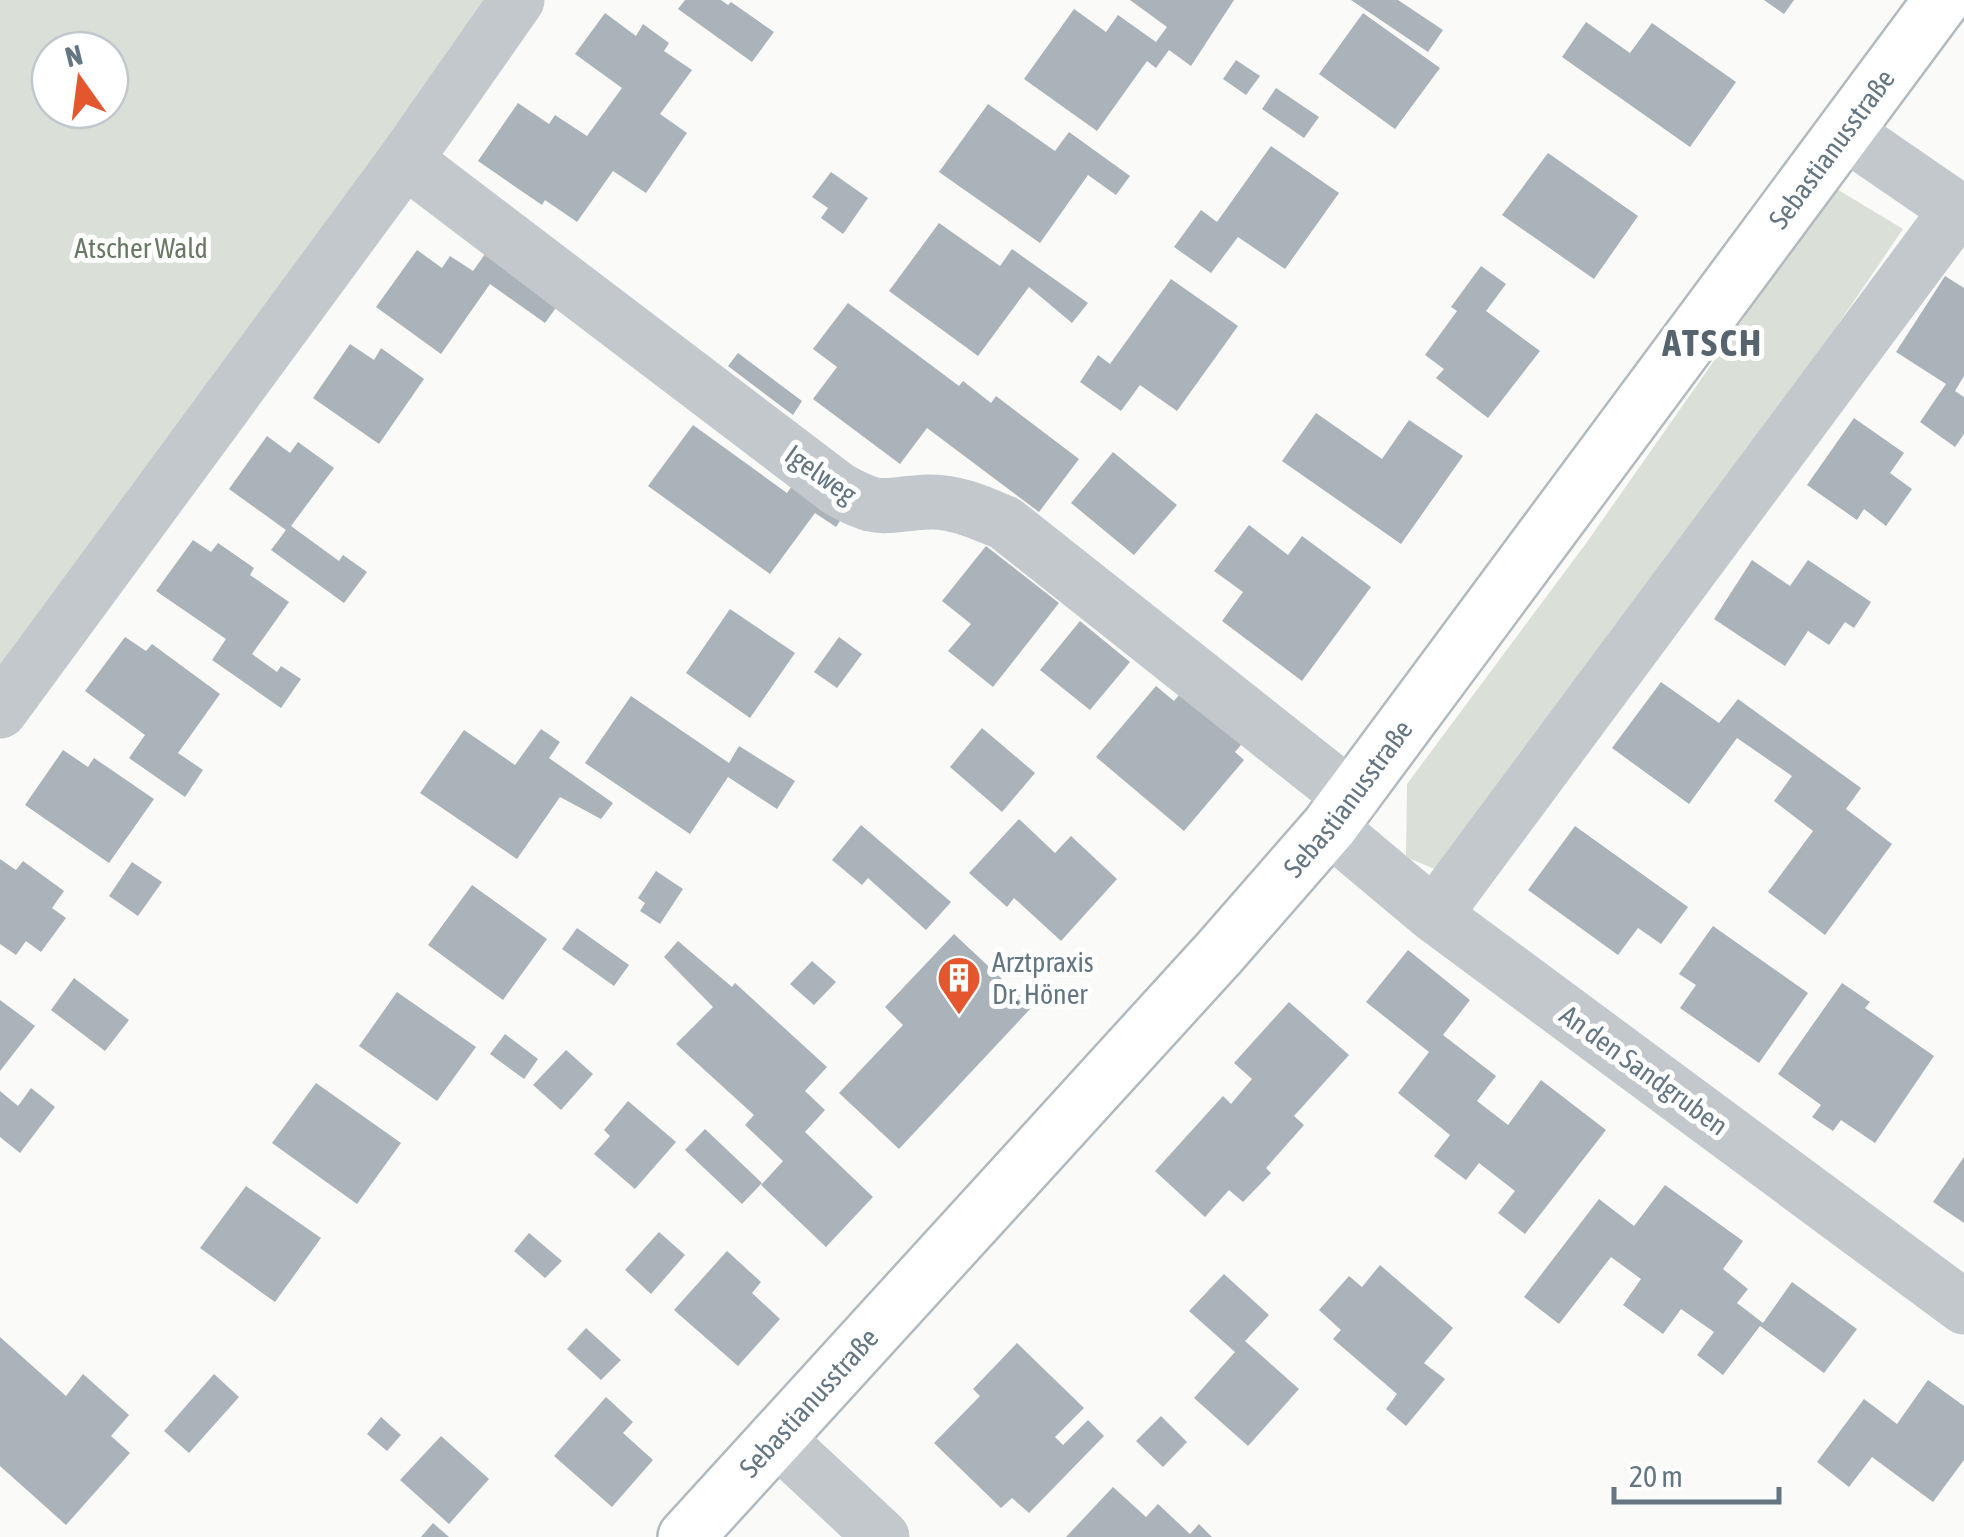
<svg xmlns="http://www.w3.org/2000/svg" width="1964" height="1537" font-family="'Asap Condensed',sans-serif">
<rect width="100%" height="100%" fill="#fafaf8"/>
<path fill="#dadfd7" fill-rule="evenodd" d="M0,0H491L0,679ZM50,50H110V110H50Z
M1835,188L1903,229L1639,617L1449,875L1406,857L1407,784L1587,542Z"/>
<path fill="#aab3b9" d="M685,0H721L728,5L731,2L774,32L752,62L678,9Z
M1130,0H1234L1191,66L1169,50L1156,68L1147,61L1097,131L1024,79L1074,9L1106,32L1118,15L1156,42L1167,27Z
M1351,0H1398L1443,30L1428,52Z
M1764,0H1794L1784,14Z
M605,13L636,36L643,24L669,43L664,51L692,70L660,114L687,133L646,193L613,171L577,222L545,200L542,205L478,161L518,103L549,124L555,115L587,136L622,88L575,54Z
M1363,13L1440,68L1395,129L1319,74Z
M1586,22L1630,53L1652,23L1736,82L1690,147L1562,57Z
M1236,60L1260,76L1246,95L1223,79Z
M1276,88L1319,117L1304,138L1262,109Z
M988,104L1055,151L1069,132L1130,176L1116,195L1088,175L1040,243L939,172Z
M1271,146L1339,193L1285,269L1238,237L1211,273L1174,247L1201,210L1217,222Z
M1548,153L1638,216L1594,279L1502,215Z
M831,172L868,198L843,234L821,218L828,208L812,197Z
M939,223L1000,266L1012,249L1088,303L1072,323L1029,287L978,356L889,291Z
M490,247L563,298L545,323L490,284L441,354L376,307L417,250L442,268L450,256L473,271Z
M1481,266L1506,284L1486,311L1540,351L1488,418L1436,378L1444,369L1425,355L1457,311L1451,307Z
M1945,276L1964,288V376L1955,391L1964,397V434L1955,447L1920,422L1946,384L1896,352Z
M1171,279L1238,326L1177,411L1140,385L1121,411L1080,382L1098,355L1110,364Z
M848,303L959,386L963,381L991,403L996,396L1079,459L1039,512L927,428L900,464L813,399L837,367L813,349Z
M350,344L374,360L381,348L424,379L379,444L313,398Z
M738,353L802,401L793,415L728,366Z
M1316,413L1382,459L1409,420L1463,456L1401,544L1282,461Z
M1854,418L1904,453L1890,473L1912,489L1886,526L1864,509L1857,520L1807,485Z
M693,425L787,493L803,470L851,504L836,527L815,513L770,574L648,486Z
M267,436L290,453L298,442L334,468L291,526L339,561L343,555L367,572L344,603L271,550L286,530L229,489Z
M1113,452L1177,505L1134,555L1071,503Z
M1249,525L1288,555L1302,536L1371,587L1302,681L1222,621L1243,592L1214,571Z
M193,540L211,552L218,543L254,568L250,575L289,602L252,654L277,672L281,666L301,679L281,708L212,660L226,639L156,591Z
M986,546L1059,603L993,687L948,651L971,624L942,601Z
M1752,560L1790,586L1808,560L1871,602L1854,628L1845,622L1829,645L1808,631L1785,666L1714,619Z
M730,609L795,653L750,718L686,673Z
M1080,621L1130,662L1090,710L1040,670Z
M125,637L146,651L152,644L220,694L178,753L203,770L185,797L129,758L145,735L85,691Z
M839,637L862,654L837,688L814,672Z
M1661,682L1719,723L1738,699L1861,788L1846,809L1892,844L1825,935L1768,892L1813,831L1774,801L1792,776L1737,738L1689,804L1612,748Z
M1156,686L1174,701L1185,688L1246,739L1235,752L1244,760L1184,831L1096,757Z
M631,696L729,763L739,746L795,781L777,809L728,777L690,834L585,763Z
M982,728L1035,773L1002,812L950,767Z
M541,729L560,742L549,758L613,803L601,819L560,797L517,859L420,793L464,730L515,765Z
M63,750L88,767L94,758L154,799L109,863L25,805Z
M1019,819L1055,853L1071,836L1117,879L1061,941L1014,898L1007,907L969,873Z
M861,825L951,902L926,930L868,878L862,885L832,860Z
M1575,826L1688,907L1661,944L1638,928L1618,955L1528,890Z
M0,859L16,870L23,861L64,891L52,908L66,918L41,952L26,941L16,955L0,944Z
M132,862L162,882L138,916L109,896Z
M656,871L683,889L660,924L640,911L645,903L638,898Z
M472,885L547,939L503,1000L428,945Z
M1713,926L1808,993L1759,1063L1680,1008L1696,985L1679,974Z
M577,928L629,965L614,986L562,949Z
M954,934L1032,1007L899,1149L839,1093L903,1025L885,1007Z
M678,941L732,987L735,983L827,1067L805,1091L825,1110L805,1132L873,1197L826,1247L761,1185L783,1161L745,1125L754,1115L676,1044L713,1007L664,957Z
M1408,950L1470,1000L1443,1035L1496,1076L1477,1101L1508,1125L1541,1080L1606,1130L1525,1234L1498,1213L1515,1191L1479,1163L1466,1180L1434,1156L1450,1135L1398,1093L1429,1052L1366,1002Z
M812,961L836,982L814,1005L790,984Z
M74,978L129,1020L105,1051L51,1010Z
M1842,983L1870,1002L1865,1008L1934,1056L1875,1143L1841,1120L1833,1131L1812,1117L1821,1105L1778,1074Z
M397,992L476,1047L437,1101L359,1046Z
M0,1000L35,1026L0,1071Z
M1289,1002L1349,1055L1294,1116L1304,1125L1266,1168L1271,1173L1243,1202L1229,1190L1205,1217L1155,1171L1223,1096L1231,1104L1252,1079L1234,1063Z
M505,1034L538,1059L524,1079L490,1054Z
M566,1050L593,1074L561,1110L533,1085Z
M316,1083L401,1143L357,1204L272,1143Z
M31,1088L55,1107L20,1153L0,1137V1091L18,1106Z
M628,1101L676,1142L635,1189L594,1154L610,1136L604,1130Z
M705,1129L762,1183L742,1204L685,1150Z
M1964,1157V1223L1933,1202Z
M1665,1185L1743,1241L1723,1269L1748,1289L1737,1303L1763,1323L1792,1282L1857,1329L1824,1373L1760,1326L1723,1375L1697,1355L1714,1332L1681,1309L1663,1334L1623,1305L1641,1279L1611,1257L1559,1324L1524,1297L1599,1199L1634,1226Z
M246,1186L321,1238L275,1302L200,1248Z
M659,1232L685,1255L651,1294L625,1270Z
M529,1233L562,1261L545,1278L514,1251Z
M727,1251L761,1282L752,1293L780,1319L738,1366L674,1310Z
M1380,1265L1453,1328L1424,1363L1445,1379L1406,1426L1386,1409L1397,1394L1333,1339L1341,1330L1319,1310L1349,1276L1362,1287Z
M1224,1274L1269,1315L1245,1341L1299,1389L1248,1446L1194,1398L1235,1352L1189,1311Z
M586,1328L621,1360L601,1380L567,1349Z
M0,1337L66,1396L83,1374L129,1415L111,1436L130,1453L66,1525L0,1466Z
M1017,1343L1084,1408L1055,1437L1063,1445L1088,1420L1104,1436L1029,1513L1012,1498L1001,1508L934,1443L980,1396L973,1389Z
M214,1374L239,1397L189,1453L164,1431Z
M1928,1380L1964,1406V1460L1933,1502L1872,1457L1849,1487L1817,1462L1864,1399L1897,1424Z
M606,1397L633,1422L623,1433L653,1460L612,1507L554,1456Z
M1161,1416L1187,1442L1163,1467L1136,1441Z
M381,1417L401,1435L387,1451L367,1434Z
M441,1436L489,1479L449,1524L400,1480Z
M1113,1487L1146,1517L1158,1504L1190,1534L1199,1524L1212,1537H1066Z
M433,1523L449,1537H421Z"/>
<g fill="none" stroke-linecap="round" stroke-linejoin="round">
<defs>
<g id="secondary">
<path id="s1" d="M686,1537L1219,953L1329,827L1942,0"/>
</g>
</defs>
<use href="#secondary" stroke="#b3babf" stroke-width="60"/>
<path stroke="#c3c8cc" stroke-width="55" d="M1846,133L1964,214
M405,160L517,0
M0,711L405,160L838,489C882,514 882,504 929,502C955,501 981,513 1005,523L1352,798
M1329,827L1434,915L1964,1307
M1434,915L1958,209
M776,1438L882,1537"/>
<use href="#secondary" stroke="#fff" stroke-width="55"/>
</g>
<defs>
<symbol id="building-pin" viewBox="-11 -11 22 30"><path d="M0 17L-7.5 6A9.5 9.5 0 1 1 7.5 6Z" fill="#e4572e" stroke="#fff"/><path d="M-4-6H4V6H1V3H-1V6H-4ZM-2.5-4.3h1.7v1.8h-1.7ZM.8-4.3h1.7v1.8H.8ZM-2.5-1h1.7V.8h-1.7ZM.8-1h1.7V.8H.8Z" fill="#fff"/></symbol>
</defs>
<g fill-rule="evenodd">
<use href="#building-pin" x="934" y="953" width="50" height="68"/>
</g>
<g text-anchor="middle" dominant-baseline="central" stroke-width="10" stroke-linejoin="round" paint-order="stroke">
<g font-size="28" fill="#657683" stroke="#fff">
<text stroke="none"><textPath href="#s1" startOffset="1802">Sebastianusstraße</textPath></text>
<text transform="translate(821 474) rotate(35)">Igelweg</text>
<text stroke="none"><textPath href="#s1" startOffset="992">Sebastianusstraße</textPath></text>
<text transform="translate(1644 1070) rotate(36)">An den Sandgruben</text>
<text stroke="none"><textPath href="#s1" startOffset="182">Sebastianusstraße</textPath></text>
</g>
<g font-size="28" fill="#687a64" stroke="#fff">
<text x="141" y="248">Atscher Wald</text>
</g>
<g font-size="28" fill="#657683" stroke="#fff" text-anchor="start">
<text x="992" y="962">Arztpraxis<tspan x="992" dy="32">Dr. Höner</tspan></text>
</g>
<g font-size="38" font-weight="bold" letter-spacing="2.5" fill="#57646e" stroke="#fff">
<text x="1713" y="342">ATSCH</text>
</g>
</g>
<g transform="translate(80 80) rotate(346)"><circle r="48" fill="#ffffff" stroke="#c1c8cd" stroke-width="2.5"/>
<path d="M0-8L18 38L0 25L-18 38Z" fill="#e4572e"/>
<text y="-15" font-size="28" font-weight="bold" text-anchor="middle" fill="#657683">N</text>
</g>
<path d="M1614 1487v15h165v-15" fill="none" stroke="#657683" stroke-width="5"/>
<text x="1629" y="1487" font-size="30" fill="#657683" stroke="#ffffff" stroke-width="8" paint-order="stroke">20 m</text>
</svg>
